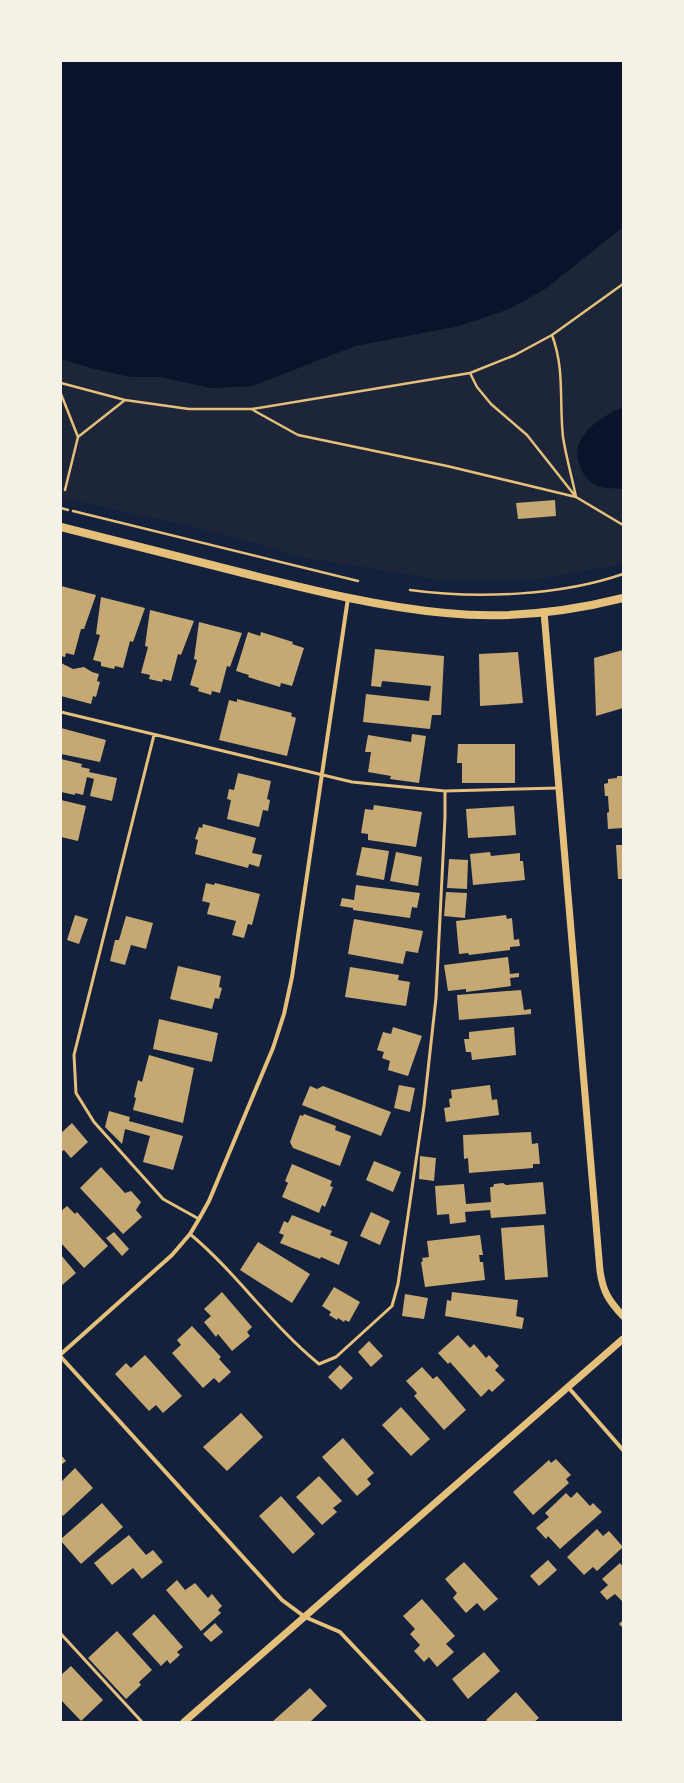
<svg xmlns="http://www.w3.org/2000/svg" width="684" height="1783" font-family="Raleway,sans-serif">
<rect width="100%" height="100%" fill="#14213d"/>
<path fill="#1d2539" d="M623,227V564L539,579H436L296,556L235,537L191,526L61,498V359L95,369L131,377H161L211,388L253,386L355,346L459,326L509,309L545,289Z"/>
<path fill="#0b132b" d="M61,61H623V227L545,289L509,309L459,326L355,346L253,386L211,388L161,377H131L95,369L61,359Z
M623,407V489C615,488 606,489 598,486C590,483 584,476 581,469C566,438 599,418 623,407Z"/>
<path fill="#c6a872" d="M555,500L556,516L518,519L516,503Z
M61,586L96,595L84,629H81L74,655L66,653L65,657L61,656Z
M101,597L145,608L133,642L130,641L123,668L115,666L114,669L101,666V662L93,660L100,635L96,634Z
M150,610L194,621L181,655L178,654L171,681L163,679L162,682L149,679L150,675L141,673L148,647L145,646Z
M199,622L242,633L230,667L227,666L220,693L212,691L211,695L198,691L199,688L190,685L197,660L194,659Z
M248,632L260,636L261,632L293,642L292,644L304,648L292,686L281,683L280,687L248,677L249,675L236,671Z
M375,649L444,656L441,715H432L430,729L363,722L366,694L429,701L431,686L382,681L381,687L371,686Z
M623,650V708L596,716L594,658Z
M518,652L523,703L480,706L479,654Z
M61,663L73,669L84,667L92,672L99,674L97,681L100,682L96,697L93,696L91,704L61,696Z
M237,699L292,713L291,716L296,718L287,756L219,740L229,700L237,702Z
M61,728L106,740L100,762L61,754Z
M412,734L426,736L419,783L390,779L391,776L368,772L371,752H365L368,735L411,742Z
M458,744H515V783H462V763H457Z
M61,759L82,764L81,767L90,769L89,772L117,778L112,801L90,796L94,779L87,777L83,795L75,793V795L61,792Z
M238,773L271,781L267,799L270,800L268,811L263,810L259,827L227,819L231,800L227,799L229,789L234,790Z
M617,776H623V828L608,829L607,813L609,812L608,796H605L604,784L608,783V779L617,778Z
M61,800L86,806L78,841L61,837Z
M374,805L422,812L416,847L368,840V834L361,833L365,809L373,810Z
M514,806L516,835L468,838L466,809Z
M203,824L256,838L252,853L262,855L259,867L249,864L248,868L195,854L198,840L195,839L199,827L202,828Z
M616,845H623V879H618Z
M362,847L389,851L384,880L356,875Z
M396,852L422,857L418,886L390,881Z
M490,852L491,856L520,853V861H523L525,880L473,885L470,854Z
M449,859L468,860L467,889L447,888Z
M206,883L214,885L215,883L260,894L252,925L248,924L244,938L232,935L236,921L207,914L210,903L202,901Z
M356,885L420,893L417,908L412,907L410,918L353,910V908L340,906L342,898L354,900Z
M446,892L467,893L465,918L444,916Z
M75,915L88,919L79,944L67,940Z
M506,915L507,919L512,918L514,940L519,939L520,946L510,947V950L469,955L468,953L459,954L456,921Z
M126,916L153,923L146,949L131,945L125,965L110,961L115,940H119Z
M354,919L423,931L418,953L406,951L403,964L348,954Z
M508,957L510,974L519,973V977L510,978L511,986L466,992V989L448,991L444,965Z
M178,966L221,976L219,987L222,988L219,999L215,998L212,1009L170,999Z
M350,967L399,975L398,980L410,982L406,1006L345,997Z
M521,990L524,1010L531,1009V1014L459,1020L457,995Z
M159,1019L218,1033L212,1062L153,1049Z
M393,1027L422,1036L408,1076L388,1070L390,1061L382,1058L384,1052L377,1050L383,1032L391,1034Z
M514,1027L516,1055L472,1060L471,1052H466L464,1039H469V1032Z
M149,1055L194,1068L183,1123L133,1110L136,1098L134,1097L138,1080L142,1082Z
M399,1085L415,1088L410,1112L394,1108Z
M490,1085L492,1100L497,1099L499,1115L446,1122L444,1108L450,1107L449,1099L452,1098L451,1090Z
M310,1086L317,1089L323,1086L391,1112L381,1136L302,1105Z
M109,1111L130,1117L129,1121L183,1136L173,1170L143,1162L150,1136L125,1129L122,1144L105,1127Z
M304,1114L336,1126L335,1130L351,1136L340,1166L293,1148L290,1142L300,1115L303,1116Z
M72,1123L88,1142L71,1158L64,1150L61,1152V1133Z
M531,1132L532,1144L538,1143L540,1164H533V1168L469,1173L468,1158L464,1159L463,1135Z
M420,1156L436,1158L434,1181L419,1179Z
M374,1161L401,1172L393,1192L366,1180Z
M292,1164L332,1181L330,1186L333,1187L325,1207L322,1205L319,1213L282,1197L288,1183L285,1181Z
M101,1167L125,1193L131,1191L141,1202L136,1210L142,1217L123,1234L80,1188Z
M543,1182L546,1214L491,1218L490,1210L465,1212L466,1222L450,1224L449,1214L437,1215L435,1186L464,1184L466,1204L491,1202L490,1187H493L494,1184L503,1183L506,1185Z
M67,1206L75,1214L77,1212L108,1246L84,1268L61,1243V1211Z
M371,1212L390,1221L380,1245L360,1236Z
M292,1215L332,1231L330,1235L348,1242L339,1265L321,1257L320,1259L280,1243L284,1235L279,1233L284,1221L288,1223Z
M544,1225L548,1277L505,1280L501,1228Z
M114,1232L129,1249L122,1256L106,1238Z
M480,1235L483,1255H479L480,1262H483L485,1280L425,1287L421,1262L423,1261L422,1258L429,1257L427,1241Z
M258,1242L310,1274L292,1303L240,1270Z
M61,1255L76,1273L61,1286Z
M334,1287L360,1302L349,1322L345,1320L344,1322L338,1318L337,1320L329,1315L331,1312L322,1306Z
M222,1292L252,1327L247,1332L250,1336L232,1351L218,1334L216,1337L204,1322L211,1316L204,1309Z
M452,1292L518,1300L516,1316L524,1318L522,1329L445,1316L447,1300L451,1301Z
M405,1294L428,1298L424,1319L402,1316Z
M192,1326L221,1357L219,1359L231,1372L219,1383L214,1378L203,1388L172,1353L181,1345L177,1340Z
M458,1335L470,1348L474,1344L486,1358L489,1355L499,1366L495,1370L505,1380L492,1392L489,1389L481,1397L450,1362L448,1364L438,1353Z
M369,1341L383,1356L371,1367L358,1352Z
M145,1355L182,1396L163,1413L156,1405L149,1411L115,1374L126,1363L131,1368Z
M340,1365L353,1378L341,1390L328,1377Z
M422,1367L433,1379L437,1376L466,1410L444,1430L414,1396L417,1393L406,1381Z
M401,1407L430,1439L411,1456L382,1425Z
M241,1413L263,1437L227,1471L203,1447Z
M343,1438L374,1473L367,1479L371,1484L357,1496L322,1457Z
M61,1455L66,1461L61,1465Z
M556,1459L571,1475L566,1479L569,1483L533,1515L513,1492L549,1460L551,1463Z
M75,1468L93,1488L63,1516L61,1513V1482Z
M319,1476L342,1501L333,1508L337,1512L322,1525L296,1497Z
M577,1492L590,1506L593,1503L602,1512L560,1549L548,1536L546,1539L536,1528L549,1517L545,1513L566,1493L571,1498Z
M281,1496L315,1534L293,1554L259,1516Z
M102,1503L123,1527L81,1564L61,1541V1539Z
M597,1529L603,1536L609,1531L623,1547L597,1571L593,1567L584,1575L567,1557Z
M129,1535L146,1555L153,1550L163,1562L142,1579L133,1568L112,1585L94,1563Z
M548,1560L557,1570L539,1586L530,1576Z
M464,1562L498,1599L484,1611L477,1603L466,1613L453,1598L457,1593L445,1579Z
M620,1563L623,1567V1602L615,1594L607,1600L600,1592L608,1585L602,1579Z
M177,1580L185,1590L195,1583L208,1598L212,1594L222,1606L218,1610L221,1613L201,1631L166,1590Z
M422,1599L455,1636L446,1644L454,1652L437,1667L429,1657L424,1662L414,1651L420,1645L410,1634L415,1629L403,1616Z
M154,1614L183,1647L177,1652L180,1655L170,1664L167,1660L161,1666L132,1634Z
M623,1620V1628L619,1624Z
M215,1623L223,1632L211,1642L203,1634Z
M117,1631L152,1670L139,1682L141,1685L126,1699L88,1658Z
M484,1652L500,1671L468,1699L452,1679Z
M71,1666L103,1700L81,1721L61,1700V1675Z
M310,1688L327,1706L310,1722H272Z
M516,1692L539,1718L534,1722H488L486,1720Z"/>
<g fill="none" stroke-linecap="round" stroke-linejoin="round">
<path stroke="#e5c07b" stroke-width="2.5" d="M470,373L477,387L491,404L527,435L576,497L623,525
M61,383L125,400L189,409H252L470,373L515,355L552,335L623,284
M61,394L78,437L65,490
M253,410L298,435L447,466L576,497C572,477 566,457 563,437C559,401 565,370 552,335
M78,437L125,400
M61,508L68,510
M73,511L358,581
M410,590C475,599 560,596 623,574"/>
<path stroke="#e5c07b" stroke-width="3" d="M61,712L352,782L445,791L559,788
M154,735L74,1055L76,1093L94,1122L163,1199L199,1219
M190,1234C237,1273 271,1325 319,1364L336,1357L392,1306L398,1284L424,1106L436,998L445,817V791
M61,1634L142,1722"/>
<path stroke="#e5c07b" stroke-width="4" d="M61,1354L172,1255L190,1234L199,1219L209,1201L273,1048L284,1014L292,977L348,598
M61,1357L282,1600L305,1617L340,1632L425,1722
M568,1387L623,1450"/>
<path stroke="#e5c07b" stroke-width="7" d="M544,612L600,1271C603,1292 609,1301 623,1316
M184,1722L623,1339"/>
<path stroke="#e5c07b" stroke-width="8" d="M61,527C124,543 188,559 251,575C316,591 380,607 446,613C504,619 567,612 623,598"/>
</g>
<rect width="684" height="1783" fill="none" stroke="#f6f1e7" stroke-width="124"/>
</svg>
